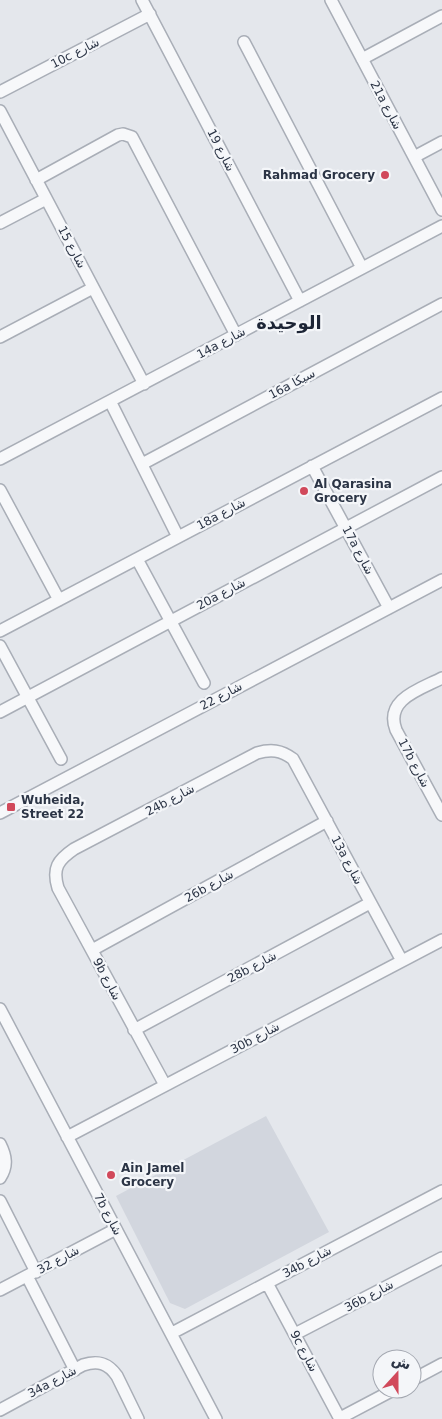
<svg xmlns="http://www.w3.org/2000/svg" width="442" height="1419" font-family="'DejaVu Sans','Noto Sans Arabic',sans-serif">
<rect width="100%" height="100%" fill="#e4e7ec"/>
<path fill="#d2d6de" d="M266,1116L329,1232L185,1309L170,1303L116,1196Z"/>
<g fill="none" stroke-linecap="round" stroke-linejoin="round">
<defs>
<path id="minor" d="M142,0L300,301
M331,0L442,210
M244,42L362,268
M362,59L442,16
M0,92L150,14
M0,111L144,384
M414,157L442,142
M36,180L118,135L123,134L132,137L236,335
M0,223L46,199
M0,337L93,288
M110,401L178,537
M0,459L442,226
M142,464L442,304
M312,466L389,608
M0,490L59,600
M137,559L204,683
M0,631L442,398
M0,646L61,759
M442,678C421,689 384,699 396,730L442,815
M0,712L442,477
M0,813L442,580
M92,950L327,821
M0,1009L216,1419
M134,1030L370,903
M165,1085L58,888C52,868 58,860 74,849L257,753C271,749 281,750 293,759L402,961
M67,1137L442,940
M0,1144C6,1156 8,1166 0,1178
M0,1201L36,1272
M27,1276L75,1370
M267,1283L340,1419
M0,1290L116,1229
M172,1333L442,1191
M295,1334L442,1258
M412,1380L442,1364
M0,1410L83,1365C98,1360 108,1363 117,1376L138,1419
M340,1418L395,1389"/>
</defs>
<use href="#minor" stroke="#a9aeb7" stroke-width="14"/>
<use href="#minor" stroke="#f7f8fa" stroke-width="11"/>
</g>
<g fill="#d1495b" stroke="#f4f6f9" stroke-width="2">
<circle cx="385" cy="175" r="5"/>
<circle cx="304" cy="491" r="5"/>
<rect x="6" y="802" width="10" height="10" rx="2.5"/>
<circle cx="111" cy="1175" r="5"/>
</g>
<g text-anchor="middle" dominant-baseline="central" stroke-width="4.5" stroke-linejoin="round" paint-order="stroke">
<g font-size="12" fill="#2b3445" stroke="#f4f6f9">
<text transform="translate(75 53) rotate(-27)">10c شارع</text>
<text transform="translate(386 105) rotate(62)">21a شارع</text>
<text transform="translate(221 150) rotate(63)">شارع 19</text>
<text transform="translate(72 247) rotate(62)">شارع 15</text>
<text transform="translate(221 343) rotate(-28)">14a شارع</text>
<text transform="translate(292 384) rotate(-28)">16a سيكا</text>
<text transform="translate(221 514) rotate(-28)">18a شارع</text>
<text transform="translate(358 550) rotate(62)">17a شارع</text>
<text transform="translate(221 594) rotate(-28)">20a شارع</text>
<text transform="translate(221 696) rotate(-28)">شارع 22</text>
<text transform="translate(414 763) rotate(62)">17b شارع</text>
<text transform="translate(170 800) rotate(-28)">24b شارع</text>
<text transform="translate(347 860) rotate(62)">13a شارع</text>
<text transform="translate(209 886) rotate(-29)">26b شارع</text>
<text transform="translate(252 967) rotate(-28)">28b شارع</text>
<text transform="translate(107 979) rotate(62)">9b شارع</text>
<text transform="translate(255 1038) rotate(-28)">30b شارع</text>
<text transform="translate(108 1214) rotate(62)">7b شارع</text>
<text transform="translate(58 1260) rotate(-28)">شارع 32</text>
<text transform="translate(307 1262) rotate(-28)">34b شارع</text>
<text transform="translate(369 1296) rotate(-28)">36b شارع</text>
<text transform="translate(304 1351) rotate(62)">9c شارع</text>
<text transform="translate(52 1382) rotate(-28)">34a شارع</text>
</g>
<g font-size="12" font-weight="bold" fill="#2b3445" stroke="#f4f6f9" text-anchor="start">
<text x="375" y="175" text-anchor="end">Rahmad Grocery</text>
<text x="314" y="484">Al Qarasina<tspan x="314" dy="14">Grocery</tspan></text>
<text x="21" y="800">Wuheida,<tspan x="21" dy="14">Street 22</tspan></text>
<text x="121" y="1168">Ain Jamel<tspan x="121" dy="14">Grocery</tspan></text>
</g>
<g font-size="18" font-weight="bold" fill="#1d2536" stroke="#f4f6f9">
<text x="289" y="322">الوحيدة</text>
</g>
</g>
<g transform="translate(397 1374) rotate(21)"><circle r="24" fill="#f4f6f9" stroke="#a4a8b1"/>
<path d="M0-4L9 19L0 12L-9 19Z" fill="#d1495b"/>
<text y="-8" font-size="14" font-weight="bold" text-anchor="middle" fill="#2b3445">ش</text>
</g>
</svg>
